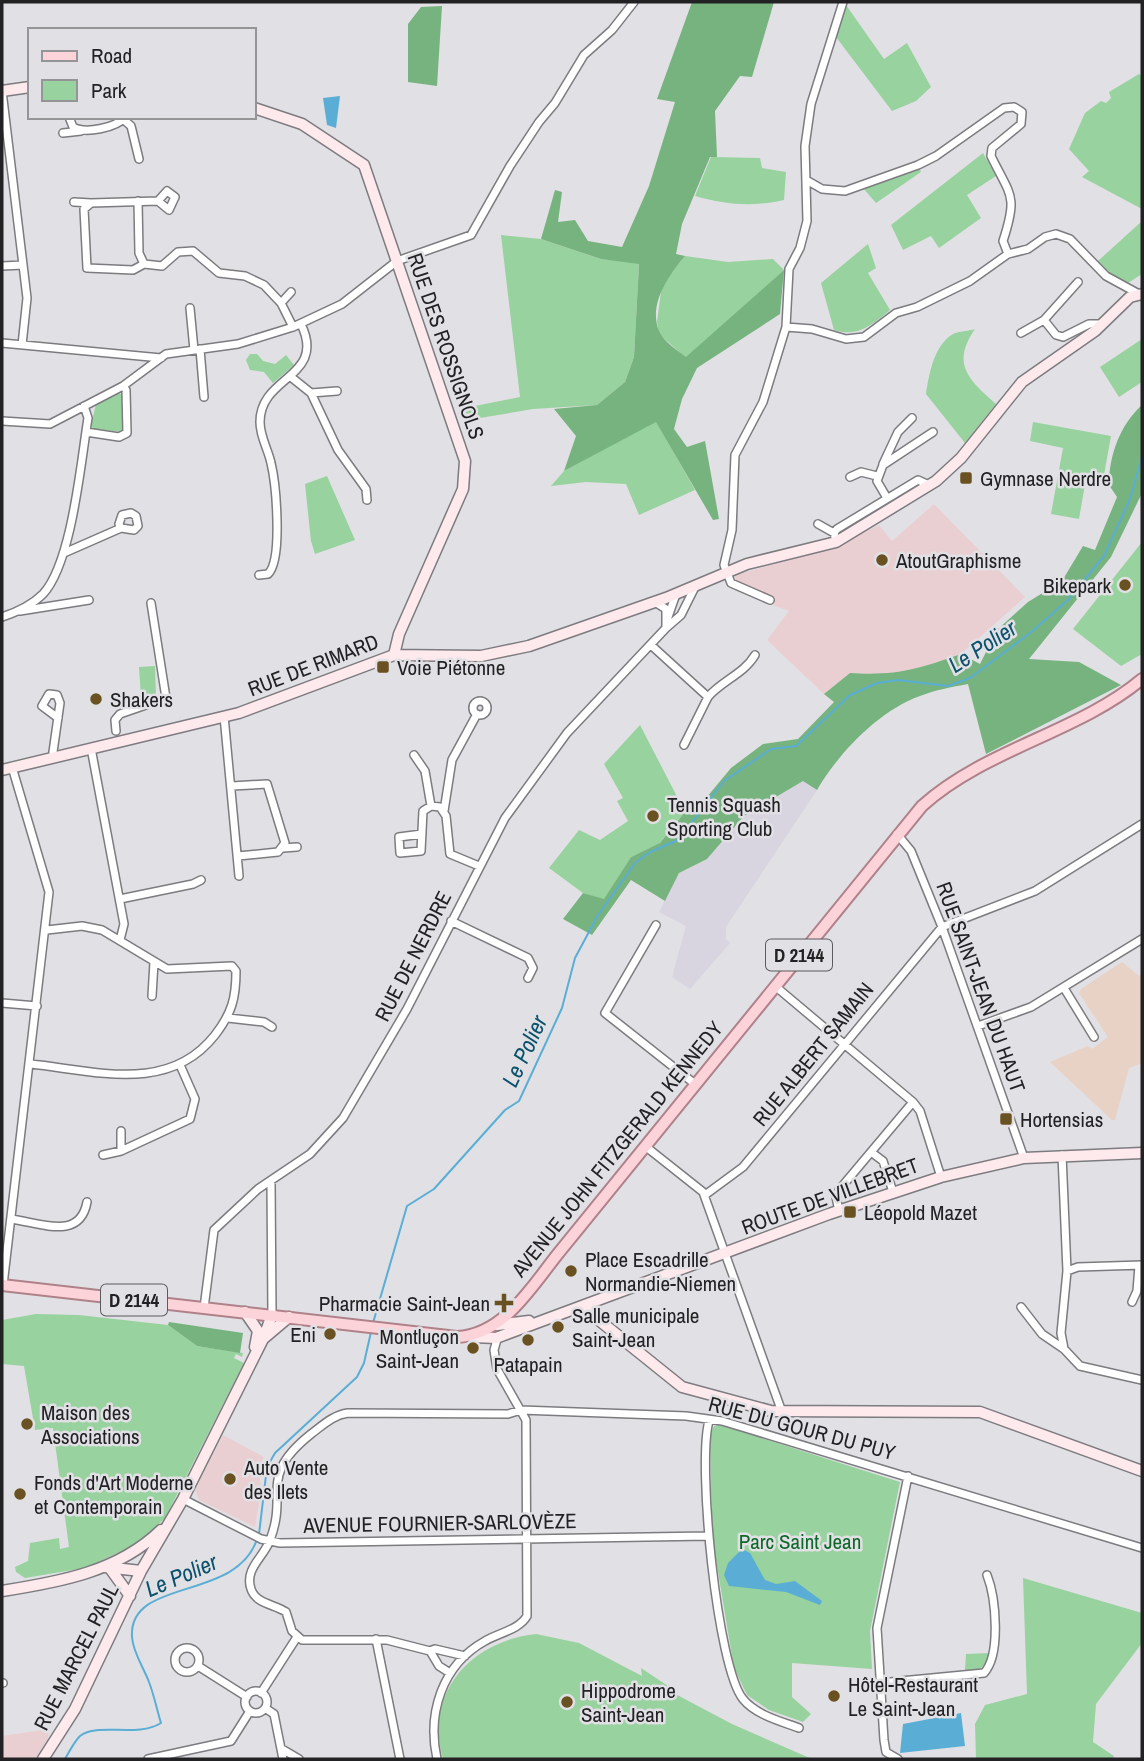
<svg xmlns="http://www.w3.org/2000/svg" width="1144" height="1761" font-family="'Archivo Narrow',sans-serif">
<rect width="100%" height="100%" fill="#e1e0e5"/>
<path fill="#eacfd2" d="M934,504L1025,597L961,654L910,672L887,675L850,673L824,694L767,640L789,611L736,591L735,575L832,548L879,525L892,541Z
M223,1435L264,1457L259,1467L261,1491L255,1527L199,1500L195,1490Z
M49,1729L48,1740L35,1759H2V1736Z"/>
<path fill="#d8d4e0" d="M803,781L817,790L726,927V939L730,943L690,989L672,977L686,926L659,912L679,873L707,859L744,816Z"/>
<path fill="#e8d2c6" d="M1122,962L1139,976L1142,974V1063L1129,1068L1115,1120H1112L1050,1062L1088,1046L1092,1049L1108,1037L1079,993L1081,989Z"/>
<path fill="#98d29e" d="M846,5L884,59L907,43L931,87L916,101L892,111L836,37Z
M1139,74L1142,76V209L1082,177L1089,171L1069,149L1085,113L1101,101L1106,103L1111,98L1109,92Z
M983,153L996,176L967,195L981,218L939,248L931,236L903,250L891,225Z
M711,157L760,158L762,168L786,172L784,200C752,207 727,205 695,196Z
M919,168L921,172L876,203L863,188Z
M1142,221V274L1128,283L1112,275L1098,261Z
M501,235L541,239L601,259L639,263L634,357L625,382L597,405L533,409L468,420L465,408L520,397Z
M868,244L876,268L868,273L890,310C873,324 858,338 834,330L821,283Z
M685,256L728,262L773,259L784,270L686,358L659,334L657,322L662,284Z
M975,329C951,364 968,379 996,404L965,443L926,394C929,374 934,345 953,334C959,331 969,331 975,329Z
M1142,339V382L1119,397L1100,367Z
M250,354H257L263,361L275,364L286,355L294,365L273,383L264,372L250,370L246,360Z
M118,393L123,395V432L94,429L91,426L96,404Z
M656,421L695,490L639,515L626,484L586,482L551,486L564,471Z
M1033,422L1111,436L1104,475L1087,473L1079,519L1051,514L1063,448L1030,441Z
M327,476L355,540L315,554L311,541L305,484Z
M1142,542V654L1121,666L1073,629Z
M155,666L156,697H141L139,667Z
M640,725L685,812L659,844L631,857L604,900L583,893L549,868L579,830L600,840L628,821L617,801L623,798L604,764Z
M36,1314L79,1315L168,1325L197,1346L243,1353L242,1357L236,1354L234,1358L244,1363L165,1518L139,1543L85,1568L25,1578L16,1572L15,1567L28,1561L30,1543L59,1538L60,1549L69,1547L53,1428L35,1430L24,1366L2,1364V1320Z
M720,1425L900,1482L870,1631L872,1669L792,1663V1697L811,1714L803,1722L769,1710L747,1695L734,1668L712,1536L710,1434L714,1426Z
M1023,1578L1142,1613V1643L1096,1704L1093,1742L1114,1756L1113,1759H976L975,1724L985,1705L1027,1694Z
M536,1634L579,1643L642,1676L641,1668L668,1686L664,1688L732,1724L812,1759H443C424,1692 471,1641 536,1634Z
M990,1653C987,1666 977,1674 965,1670L966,1654Z"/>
<path fill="#77b37e" d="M692,2H774L752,77L740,76L715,111L717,157H710L682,224L676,254L685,256C669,275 648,304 659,331C663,341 678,351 686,357L784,270L780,314L697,368L682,399L674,429L687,447L705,441L719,519L713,520L656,422L564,471L576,436L554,409L597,405L625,382L634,357L639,264L601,259L541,239L555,190L562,192L558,222L575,220L588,241L622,247L649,186L675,102L657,99Z
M442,6L437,86L408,82V24L421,7Z
M1142,405V493L1111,557L1029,659L1079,662L1121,685L986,754L968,684C952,687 935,690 920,696C878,711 838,754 817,790L803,781L744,816L707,859L679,873L665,901L631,880L592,935L563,919L583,893L604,899L631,857L660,843L685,812L692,815L731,768L763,744L798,739L834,702L824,694L850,673C897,676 918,669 961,654L980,664L997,630L1028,602L1062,581L1083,546L1095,550L1117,497L1109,485C1109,455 1120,425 1142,405Z
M169,1322L243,1333L240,1353L197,1346L168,1325Z"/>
<path fill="#5aaed5" d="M340,96L336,128L327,125L323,98Z
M742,1549L750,1553L765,1580L776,1584L795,1581L822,1601L820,1605L786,1592L729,1586L724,1575L728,1563Z
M961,1713L965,1746L900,1753L903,1724Z"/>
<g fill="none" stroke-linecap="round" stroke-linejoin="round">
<path stroke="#5aaed5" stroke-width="2" d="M373,1323L407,1206L434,1189L505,1110L519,1101L562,1008L575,958L598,915L636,862L650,852L678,840L724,781L771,749L796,746L850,695L877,683L898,680L948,686L970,678L1030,633L1067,601L1104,556L1130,499L1142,457
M259,1534L267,1467L275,1453L357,1377L364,1363L371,1332
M65,1759C69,1752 74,1742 80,1736C98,1722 137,1738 161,1723C157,1710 154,1695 149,1682C144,1668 133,1653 132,1637C128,1577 237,1602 257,1539"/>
<defs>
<path id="street" d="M2,91L27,298L22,345
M69,117L73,127C85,134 116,128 125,117
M124,120L131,126L139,159
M63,133L81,131
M808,181L822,189L845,191L918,165L936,156L1004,108L1014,107L1022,112L1021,124L992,148L991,156C1011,197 1018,195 1003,241L1008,254
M138,201L139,253L144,264L162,266L178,252L193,251L219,273L245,276L264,285L281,303L293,327
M74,202L91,203
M144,264L133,270L87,268L84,209L91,203L158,201L167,191L175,197L169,210L158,201
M2,266L23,265
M1078,282L1044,320L1056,335L1063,337L1089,324H1101
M281,303L291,292
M190,308L194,350
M786,327L789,269L800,248L807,221L805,146L811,104L843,2
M1021,333L1044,320
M2,343L161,358
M200,349L204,397
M291,377L311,393L338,450L366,489L367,500
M311,393L337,391
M2,421L50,424L123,386L166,354L238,344L293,327L342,304L397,261L471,235L510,166L539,122L555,103L584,55L612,30L634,2
M86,432L119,437L127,433L126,390L123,386
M883,464L898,432L912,418
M850,477L861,472L877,476
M887,498L877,481L883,465L933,432
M818,524L834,533
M836,542L834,533L837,529L918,480L929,485
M64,553L121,528L134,530L138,526L136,516L131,513L122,515L119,524L121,528
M259,575L268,574C283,560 276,484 271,463C268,449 260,437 260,422C260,375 327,378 301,324
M770,600L731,583L724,565L732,530L735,455L763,402L786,327L812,329L846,339L864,337L896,313L917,307L970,281L1008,254L1028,249L1045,237L1056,234L1070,239L1106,276L1139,294
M20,611L89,600
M2,617C17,612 32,605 43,594C72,563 81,461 88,418L84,406
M668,617L676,594
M666,628L681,615L695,587
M652,646L708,697L684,745
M708,697C721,681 744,674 755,655
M473 708a7 7 0 1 1 14 0a7 7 0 1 1-14 0Z
M224,716L239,876
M116,731L115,720L120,714L166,698L151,603
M91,748L124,924L120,940
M414,755L425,771L431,806
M53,757V752L60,703L57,695L49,694L42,706L58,718
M232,786L267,784L285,843L278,852L238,856
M444,811L452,760L477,714
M422,834L399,837L400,853L421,851L423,811L431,806L440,807L446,816L450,854L479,866
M897,834L911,851L942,927L1024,1158
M283,848L297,847
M120,899L193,884L201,880
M451,921L528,958L533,968L528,978
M656,925L605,1013L695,1084
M775,986L913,1102L920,1111L941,1177
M1064,988L1094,1037
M152,996L154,962
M2,1003L37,1006
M228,1018L264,1022L272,1027
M978,1026L1031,1007L1142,939
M31,1064C96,1071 169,1094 215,1035C232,1013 236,998 236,971L232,966L167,969L102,930L82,926L47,930
M645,1146L703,1192L782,1412
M121,1151V1131
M103,1155L121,1151L190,1119L195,1099L180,1065
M875,1155L883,1161L893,1192
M1062,1155L1067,1271L1061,1333L1064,1349
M271,1181L272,1315
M705,1195L743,1167L942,927L1035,891L1142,824
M839,1211L836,1197L839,1190L913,1102
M11,1219C41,1223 80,1241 87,1202
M1067,1271L1078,1267L1142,1265
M3,1285L49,892L12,767
M1132,1302L1137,1291L1139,1266
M1021,1307L1042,1334L1064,1349L1080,1366L1142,1380
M204,1308L214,1230L258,1189L310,1154L343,1118L407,1009L505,818L567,733L666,628V609L655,602
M709,1421C697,1463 717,1667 743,1699C756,1715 780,1721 799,1728
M183,1499L261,1539L280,1543L708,1536
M376,1639L400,1759
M175 1660a12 12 0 1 1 24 0a12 12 0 1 1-24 0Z
M430,1651L439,1666L450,1673
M465,1656L435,1649L430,1651L387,1640H302L292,1631L286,1612C274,1604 256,1604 251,1589C244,1569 264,1557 270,1540C289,1491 257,1477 311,1434C323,1425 333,1415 348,1413L508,1414L521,1410L686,1416L722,1421L1142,1548
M198,1666L247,1697
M2,1683H3
M880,1683L984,1673C1001,1655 996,1598 987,1575
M245 1702a11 11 0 1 1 22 0a11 11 0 1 1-22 0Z
M261,1693L297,1637
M265,1708L274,1714L283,1759
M282,1749L299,1759
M148,1759L231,1741L250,1711
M437,1759C427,1713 442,1665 485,1641C498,1633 519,1630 527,1616L526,1420L497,1369L494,1350L498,1336
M898,1759L886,1752L884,1740L877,1628L908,1476"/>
<path id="secondary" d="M2,91L30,87
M254,108L302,124L364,165L465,461L463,489L399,634L394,655
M2,770L239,713L394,655L481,656L529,646L666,598L747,564L836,542L936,481L961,458L1022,382L1095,331L1130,297L1142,294
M585,1306L595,1317L682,1387L771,1411L980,1412L1142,1471
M245,1312L258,1331L255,1347
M497,1325L529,1321
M473,1337L496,1338L829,1214L941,1177L1024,1158L1142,1153
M263,1339L289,1317
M105,1567L141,1571
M109,1567L130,1596
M2,1591C59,1582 118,1572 161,1530
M43,1759L75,1709L141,1571L183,1499L263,1339L272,1315"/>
<path id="primary" d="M2,1285L457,1337C505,1335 533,1284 561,1250L922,806C985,749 1079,732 1142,679"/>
</defs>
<use href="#street" stroke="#7c7b7f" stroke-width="10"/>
<use href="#secondary" stroke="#7c7b7f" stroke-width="13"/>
<use href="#primary" stroke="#af828a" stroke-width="14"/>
<use href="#street" stroke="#fff" stroke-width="7"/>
<use href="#secondary" stroke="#fee9ec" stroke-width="10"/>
<use href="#primary" stroke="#fdd3da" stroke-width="10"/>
</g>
<g fill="#6a5122" stroke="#e1e0e5" stroke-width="2.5">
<rect x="959" y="471" width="14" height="14" rx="3.5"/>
<circle cx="882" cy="560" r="7"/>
<circle cx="1125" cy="585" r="7"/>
<rect x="376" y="660" width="14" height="14" rx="3.5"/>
<circle cx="96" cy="699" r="7"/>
<circle cx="653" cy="816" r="7"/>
<rect x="999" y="1112" width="14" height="14" rx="3.5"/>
<rect x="843" y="1205" width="14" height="14" rx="3.5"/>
<circle cx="571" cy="1271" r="7"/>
<path d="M500.5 1292.5h7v7h7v7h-7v7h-7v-7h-7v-7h7z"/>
<circle cx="558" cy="1327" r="7"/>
<circle cx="330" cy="1334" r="7"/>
<circle cx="528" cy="1340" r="7"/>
<circle cx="473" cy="1348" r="7"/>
<circle cx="27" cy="1424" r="7"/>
<circle cx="230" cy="1479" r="7"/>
<circle cx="20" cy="1494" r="7"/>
<circle cx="834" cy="1696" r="7"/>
<circle cx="567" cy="1702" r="7"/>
</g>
<g text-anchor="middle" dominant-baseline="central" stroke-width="5" stroke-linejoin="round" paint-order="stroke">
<g fill="#e1e0e5" stroke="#5b5a5d" stroke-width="2">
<rect x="766" y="939.5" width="66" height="31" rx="5"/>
<rect x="101" y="1284.5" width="66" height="31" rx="5"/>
</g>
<g font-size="19" font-weight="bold" fill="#222123">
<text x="799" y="955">D 2144</text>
<text x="134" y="1300">D 2144</text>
</g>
<g font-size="21" fill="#222123" stroke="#e1e0e5">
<text transform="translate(446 346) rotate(71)">RUE DES ROSSIGNOLS</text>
<text transform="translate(313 665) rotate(-21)">RUE DE RIMARD</text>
<text transform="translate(413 956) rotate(-63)">RUE DE NERDRE</text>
<text transform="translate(981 987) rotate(70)">RUE SAINT-JEAN DU HAUT</text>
<text transform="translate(813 1054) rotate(-51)">RUE ALBERT SAMAIN</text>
<text transform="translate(617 1149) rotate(-51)">AVENUE JOHN FITZGERALD KENNEDY</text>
<text transform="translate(830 1196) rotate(-20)">ROUTE DE VILLEBRET</text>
<text transform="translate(802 1428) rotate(15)">RUE DU GOUR DU PUY</text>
<text transform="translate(440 1523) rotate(-1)">AVENUE FOURNIER-SARLOVÈZE</text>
<text transform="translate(76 1657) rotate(-63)">RUE MARCEL PAUL</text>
</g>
<g font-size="21" fill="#222123" stroke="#e1e0e5" text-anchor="start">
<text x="980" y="478">Gymnase Nerdre</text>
<text x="896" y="560">AtoutGraphisme</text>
<text x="1111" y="585" text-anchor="end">Bikepark</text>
<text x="397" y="667">Voie Piétonne</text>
<text x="110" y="699">Shakers</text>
<text x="667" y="804">Tennis Squash<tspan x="667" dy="24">Sporting Club</tspan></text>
<text x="1020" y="1119">Hortensias</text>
<text x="864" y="1212">Léopold Mazet</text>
<text x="585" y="1259">Place Escadrille<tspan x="585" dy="24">Normandie-Niemen</tspan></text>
<text x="490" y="1303" text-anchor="end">Pharmacie Saint-Jean</text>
<text x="572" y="1315">Salle municipale<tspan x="572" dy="24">Saint-Jean</tspan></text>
<text x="316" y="1334" text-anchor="end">Eni</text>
<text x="459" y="1336" text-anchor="end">Montluçon<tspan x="459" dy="24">Saint-Jean</tspan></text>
<text x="528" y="1364" text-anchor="middle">Patapain</text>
<text x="41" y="1412">Maison des<tspan x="41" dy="24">Associations</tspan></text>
<text x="244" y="1467">Auto Vente<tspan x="244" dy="24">des Ilets</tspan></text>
<text x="34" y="1482">Fonds d'Art Moderne<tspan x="34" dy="24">et Contemporain</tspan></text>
<text x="848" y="1684">Hôtel-Restaurant<tspan x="848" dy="24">Le Saint-Jean</tspan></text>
<text x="581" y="1690">Hippodrome<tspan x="581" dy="24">Saint-Jean</tspan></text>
</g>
<g font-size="21" fill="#0c6927" stroke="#e1e0e5">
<text x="800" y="1541">Parc Saint Jean</text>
</g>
<g font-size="23" font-style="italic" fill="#0a516c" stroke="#e1e0e5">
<text transform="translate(982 646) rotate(-33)">Le Polier</text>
<text transform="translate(524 1051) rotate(-65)">Le Polier</text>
<text transform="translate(181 1575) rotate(-23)">Le Polier</text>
</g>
</g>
<rect width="1144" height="1761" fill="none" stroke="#222123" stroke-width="7"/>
<rect x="28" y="28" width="228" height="91" fill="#e1e0e5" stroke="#959497" stroke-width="2"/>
<rect x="42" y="51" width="35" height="10" fill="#fdd3da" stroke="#959497" stroke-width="2"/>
<text x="91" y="63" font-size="21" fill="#222123">Road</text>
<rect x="42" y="80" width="35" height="21" fill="#98d29e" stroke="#959497" stroke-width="2"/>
<text x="91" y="98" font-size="21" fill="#222123">Park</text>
</svg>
